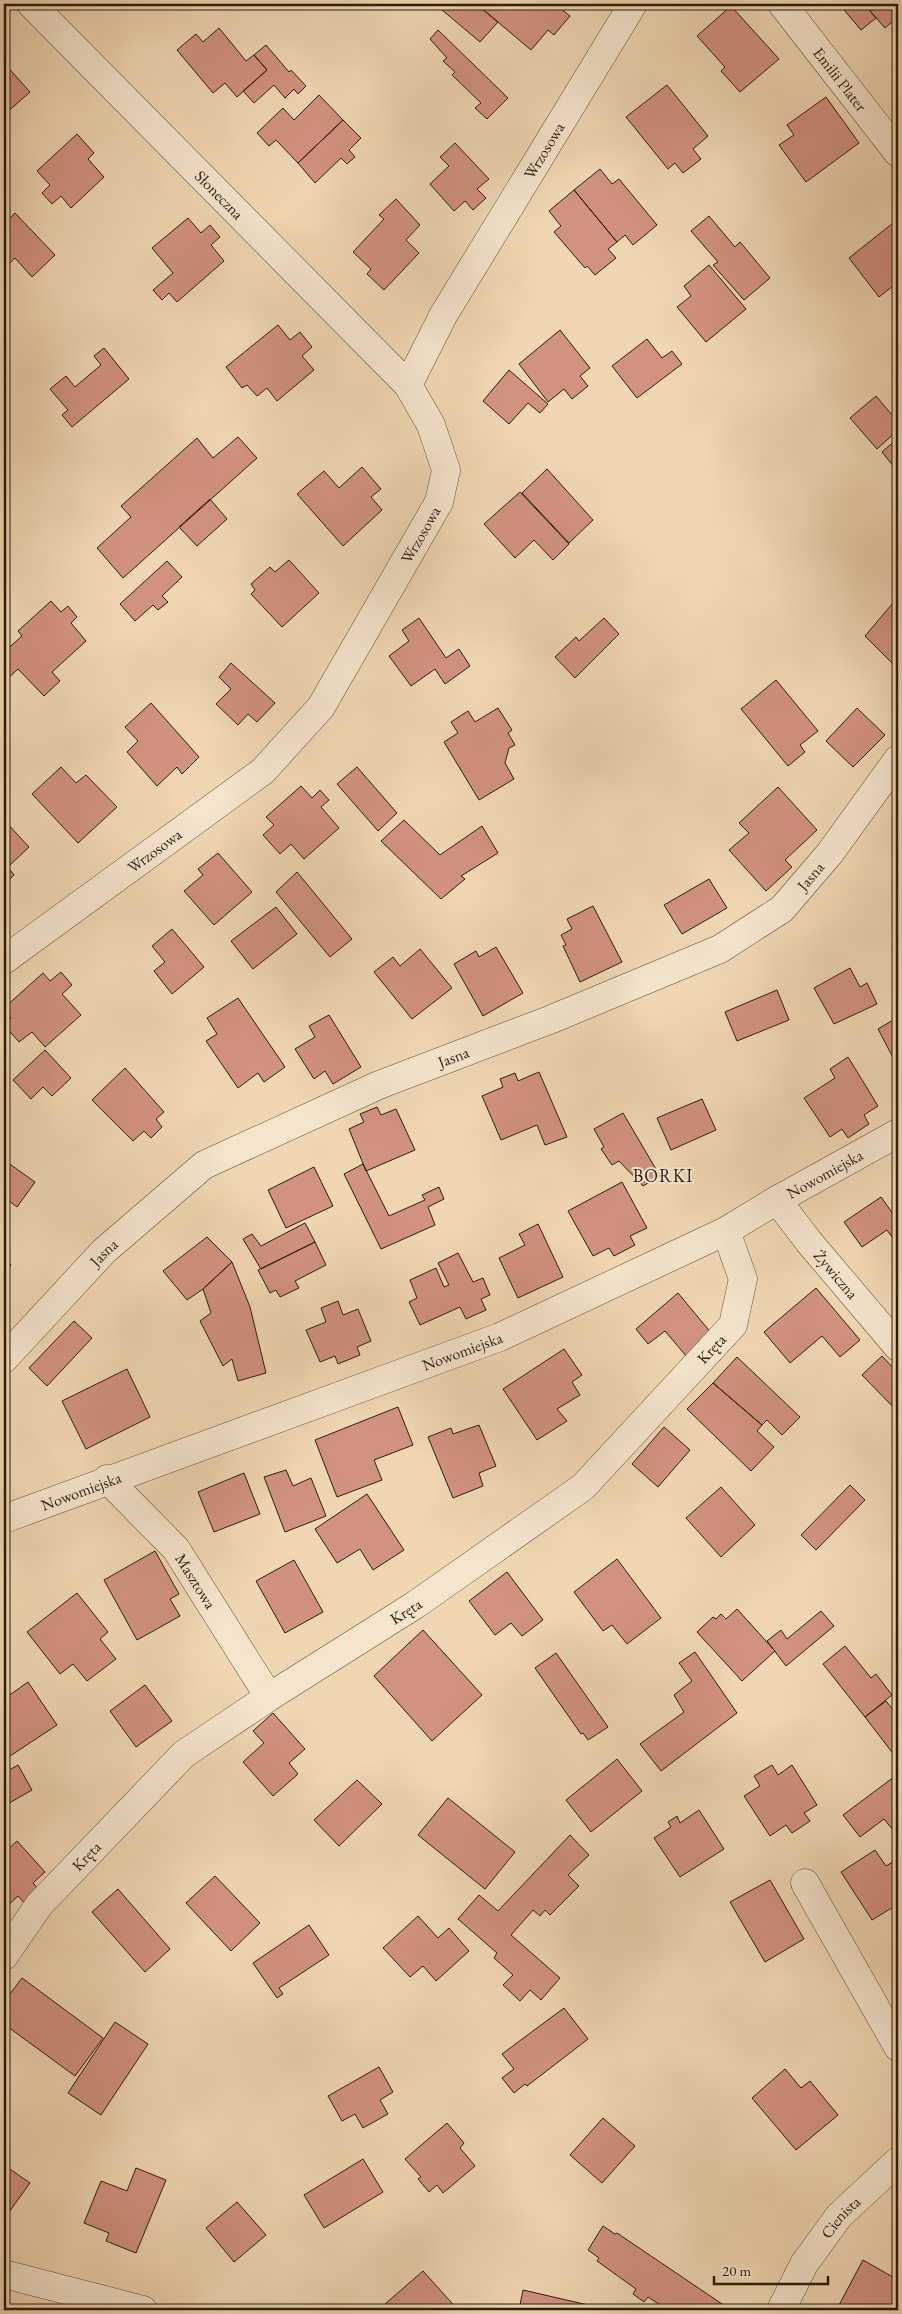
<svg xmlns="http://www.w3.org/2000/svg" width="902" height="2314" font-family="'EB Garamond',serif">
<rect width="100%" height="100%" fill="#f0d7b2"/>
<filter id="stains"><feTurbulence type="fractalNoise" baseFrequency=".004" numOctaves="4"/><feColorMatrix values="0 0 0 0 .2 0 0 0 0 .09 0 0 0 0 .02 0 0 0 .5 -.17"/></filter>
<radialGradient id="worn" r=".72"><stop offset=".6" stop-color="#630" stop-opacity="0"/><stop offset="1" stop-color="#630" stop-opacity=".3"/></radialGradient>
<path fill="#d29280" stroke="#291d0d" d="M435,4H482L480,7L498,22L480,42Z
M482,4H555L570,16L554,35L548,30L531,50L480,7Z
M839,4H864L876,18L861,30Z
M864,4H898V17L885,28Z
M731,6L779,59L740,92L721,71L725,67L697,36Z
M219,28L246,61L254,55L267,70L237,97L225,83L213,93L177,50L196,34L203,42Z
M438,30L508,98L487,119L475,108L481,103L452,75L455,72L443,61L447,58L430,39Z
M266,45L289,72L291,70L306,86L298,94L294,89L285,98L274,85L254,103L243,91L267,70L254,55Z
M4,63L30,92L4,115Z
M667,85L708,136L693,149L701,159L683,173L675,163L668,169L626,117Z
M319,95L343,120L298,163L276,140L269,146L257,133L283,108L294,120Z
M826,97L859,143L806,182L779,145L794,135L787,125Z
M343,120L361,138L349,150L355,157L347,164L341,158L315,183L298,163Z
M77,134L94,153L88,159L104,177L71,208L61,196L52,204L42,193L50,185L37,171Z
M455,143L489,179L477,189L486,198L473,210L465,201L454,211L430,184L449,166L440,157Z
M600,169L612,184L619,179L657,225L633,245L625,235L617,242L574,190Z
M574,190L617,242L608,249L616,258L595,275L587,266L585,268L554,232L561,226L549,211Z
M396,199L420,225L406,240L419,253L384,290L367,274L371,269L353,252L384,219L379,215Z
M15,213L55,255L32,277L15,258L4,269V224Z
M709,216L735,247L740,242L770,278L744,300L713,265L718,262L691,231Z
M188,218L201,233L210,225L220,237L211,245L224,261L177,302L169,293L162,300L153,290L173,273L152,248Z
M898,219V282L879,297L849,258Z
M709,265L746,309L706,342L677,307L691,296L684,286Z
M278,325L290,340L300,332L312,347L302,356L314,370L277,401L267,388L257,396L247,385L242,388L226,367Z
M560,330L590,368L580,376L588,386L572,399L564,389L548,402L519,364Z
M647,339L662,358L672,351L682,364L637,398L612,366Z
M104,348L129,379L72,427L62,415L68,410L50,389L66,376L75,387L101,365L94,356Z
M509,370L548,404L540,413L528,403L509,424L483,401Z
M876,396L898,422V430L877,449L850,418Z
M238,437L257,458L123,578L97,548L131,517L121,506L197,438L213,458Z
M898,438V472L882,452Z
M362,467L381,489L371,497L382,510L343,546L297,494L324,471L339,488Z
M547,469L593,520L569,543L522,493Z
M520,492L569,544L553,560L534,540L515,558L484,524Z
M210,499L227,519L197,546L179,527Z
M289,560L319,593L282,627L251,594L255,590L251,584L270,567L275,572Z
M167,561L182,577L162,596L168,602L158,610L153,605L135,621L120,604Z
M898,597V666L897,668L865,636Z
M51,601L61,612L68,606L77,617L71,623L86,641L52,672L60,681L44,696L18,669L4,682V652L22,636L18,631Z
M419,618L446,658L459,649L470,666L445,684L435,669L411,686L389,656L409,641L402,630Z
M604,618L619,634L575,678L555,657L576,637L579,641Z
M231,663L275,703L257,722L248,714L238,725L216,704L231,689L219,677Z
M776,680L818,731L800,745L805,752L788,766L741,709Z
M151,703L199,757L182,774L177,767L157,786L127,752L138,741L125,727Z
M498,708L512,730L508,733L515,745L509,748L505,763L514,779L479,800L444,742L458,733L451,722L468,711L475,722Z
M857,708L885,735L853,767L826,741Z
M61,767L76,783L86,775L117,807L78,843L32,794Z
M357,767L397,813L378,831L337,784Z
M301,786L312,798L320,790L329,800L321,807L339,828L304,859L291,844L280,854L263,835L274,825L266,817Z
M778,787L817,830L785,860L792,867L766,891L729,850L749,833L739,823Z
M4,820L29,847L8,867L14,875L4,885Z
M404,820L440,855L482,826L498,853L461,876L465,879L441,899L381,841Z
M218,853L252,892L214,925L184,891L203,875L198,869Z
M297,872L352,939L330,957L276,892Z
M709,879L727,908L682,934L664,905Z
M593,906L622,962L580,982L563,946L566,945L561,935L572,929L567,919Z
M276,907L297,934L253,969L231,941Z
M172,929L204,967L172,994L154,971L165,962L152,946Z
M496,947L523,993L483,1016L454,964L476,951L479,957Z
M420,949L452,988L412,1019L374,972L393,957L400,966Z
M850,968L860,987L867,983L877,1004L834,1024L814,988Z
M61,972L72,985L62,994L81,1015L45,1047L32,1032L19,1042L4,1025L11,1018L4,1008L43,973L50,981Z
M777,990L789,1020L737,1041L725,1012Z
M238,998L285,1067L264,1082L258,1073L238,1088L206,1041L217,1034L207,1018Z
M329,1015L361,1067L333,1084L325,1071L314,1079L295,1049L315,1037L309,1026Z
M898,1017V1067L878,1029Z
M45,1050L71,1078L52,1096L43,1087L31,1099L13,1080Z
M848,1057L878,1106L864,1115L869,1124L848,1138L842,1129L830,1137L804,1098L835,1078L830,1069Z
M125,1068L164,1112L156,1119L162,1127L151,1138L144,1131L133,1141L92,1100Z
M539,1072L567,1137L545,1145L537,1125L501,1140L482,1096L503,1087L500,1079L515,1073L518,1081Z
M702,1099L716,1130L671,1150L657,1118Z
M377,1107L381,1115L396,1109L415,1150L366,1171L349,1129L364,1122L360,1114Z
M623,1113L660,1176L643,1186L619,1161L612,1165L601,1149L604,1147L594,1129Z
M4,1160L35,1182L17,1207L4,1197Z
M363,1164L389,1216L425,1200L422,1195L439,1187L444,1199L428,1207L435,1225L381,1249L344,1174Z
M314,1167L333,1206L286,1228L268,1190Z
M622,1182L647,1228L630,1236L635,1245L614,1256L609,1248L593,1256L568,1211Z
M881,1197L898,1221V1243L897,1244L887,1230L862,1247L844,1222Z
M305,1223L315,1242L261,1269L243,1239L252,1234L261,1246Z
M538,1224L563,1277L518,1298L499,1258L525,1245L519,1234Z
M207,1237L232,1262L203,1289L187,1300L163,1271Z
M315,1242L326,1265L295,1281L299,1288L280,1297L276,1290L270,1293L258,1270Z
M458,1253L473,1282L483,1278L490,1295L481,1299L486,1310L466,1319L460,1307L420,1325L409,1302L417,1298L410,1280L436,1268L444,1287L449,1285L438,1263Z
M4,1257L11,1265L4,1272Z
M232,1262L250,1307L266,1373L238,1381L232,1359L223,1366L200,1321L211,1313L203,1289Z
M4,1276L10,1283L4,1289Z
M816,1288L860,1340L840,1357L822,1336L790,1363L764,1332Z
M678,1293L712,1334L687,1357L665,1331L648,1344L636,1329Z
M338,1301L343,1315L358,1309L371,1341L357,1347L360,1355L338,1364L335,1356L320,1362L306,1330L326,1322L321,1308Z
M74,1321L92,1338L47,1386L29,1368Z
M564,1349L582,1375L572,1382L580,1395L557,1409L567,1421L537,1440L503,1389Z
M882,1356L898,1373V1412L862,1375Z
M737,1357L800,1417L782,1435L767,1420L762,1425L713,1383Z
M127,1369L150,1417L86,1449L62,1401Z
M713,1383L762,1425L757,1431L774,1447L751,1471L687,1409Z
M398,1407L413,1445L374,1460L382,1480L337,1497L315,1440Z
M479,1425L496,1466L479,1473L483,1486L453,1498L428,1437L451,1428L453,1434Z
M664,1427L690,1450L658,1487L632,1464Z
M286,1470L293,1486L311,1478L326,1516L285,1532L264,1477Z
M244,1473L260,1514L214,1532L198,1492Z
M850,1485L865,1500L816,1550L801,1535Z
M721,1487L755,1525L721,1557L686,1518Z
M367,1494L404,1550L373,1570L360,1549L337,1563L315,1529Z
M155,1551L179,1594L170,1599L180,1616L137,1640L104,1580Z
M617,1559L661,1618L627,1644L612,1625L603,1631L574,1592Z
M294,1560L323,1612L285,1633L256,1581Z
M507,1572L543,1620L522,1636L511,1623L495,1635L469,1601Z
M77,1593L108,1632L100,1639L116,1659L87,1681L73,1664L60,1674L27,1632Z
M737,1609L775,1651L742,1681L697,1632L713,1617L716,1619L721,1614L726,1619Z
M821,1611L834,1626L786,1666L767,1641L781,1630L787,1639Z
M423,1630L482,1695L432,1741L374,1676Z
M845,1646L871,1678L876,1674L892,1695L865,1717L823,1664Z
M695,1652L737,1713L661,1771L640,1744L684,1712L674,1695L692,1681L679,1663Z
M556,1653L608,1727L588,1740L583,1733L581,1734L535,1668Z
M28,1682L57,1725L7,1758L4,1754V1699Z
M145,1685L172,1721L136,1747L110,1711Z
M886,1701L898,1716V1760L865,1717Z
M273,1713L305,1749L289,1763L298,1774L273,1796L243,1762L264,1743L253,1731Z
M617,1759L642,1791L591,1832L566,1800Z
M18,1765L32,1790L4,1806V1773Z
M772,1765L778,1775L792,1765L817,1805L804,1813L810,1821L792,1833L786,1825L770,1836L744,1796L760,1786L754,1776Z
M898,1774V1826L893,1830L884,1819L860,1837L843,1815Z
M357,1780L382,1804L339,1846L314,1820Z
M448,1798L515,1852L485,1889L418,1835Z
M699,1810L724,1849L680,1877L654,1838L671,1827L668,1822L677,1816L680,1823Z
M570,1835L589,1855L568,1875L579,1886L550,1915L545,1910L540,1916L533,1910L511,1935L560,1978L541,2000L530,1990L520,2001L503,1985L513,1975L494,1958L497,1953L458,1919L479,1895L498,1911Z
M17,1841L45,1872L33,1883L42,1893L27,1906L18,1896L4,1909V1851L5,1852Z
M875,1850L886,1866L898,1859V1876L893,1879L898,1887V1904L872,1920L841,1872Z
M215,1876L260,1923L231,1951L186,1903Z
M770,1880L804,1939L765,1962L730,1902Z
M118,1889L170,1949L145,1972L92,1912Z
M418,1916L438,1938L449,1928L469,1951L436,1981L423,1966L410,1977L383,1948Z
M309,1925L329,1955L279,1988L283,1994L277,1998L253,1963Z
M22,1978L103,2038L75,2076L4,2024V2002Z
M564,2008L588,2039L527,2086L525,2084L514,2093L502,2078L514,2069L502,2054Z
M115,2022L148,2044L101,2115L68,2093Z
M379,2067L393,2092L380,2100L388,2114L363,2128L355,2114L342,2121L328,2096Z
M785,2069L801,2088L810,2081L838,2115L796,2150L752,2098Z
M603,2118L635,2146L602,2183L570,2155Z
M447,2123L464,2143L460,2148L475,2166L443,2193L437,2185L429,2192L418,2179L421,2177L405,2159Z
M363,2159L383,2192L324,2228L304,2195Z
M4,2165L30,2183L4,2219Z
M136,2168L166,2180L136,2253L106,2241L109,2233L84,2223L101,2181L127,2191Z
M237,2202L266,2235L234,2262L206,2228Z
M603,2226L615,2234L617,2233L725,2306L723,2310H668L648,2297L644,2302L633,2294L636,2289L597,2261L599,2258L588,2250Z
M863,2260L898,2280L897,2310H844L838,2307Z
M423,2271L458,2310H390L385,2304Z
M523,2290L588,2305L587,2310H519Z"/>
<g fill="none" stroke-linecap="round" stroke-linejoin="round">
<defs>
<g id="street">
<path id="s1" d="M31,4L408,385"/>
<path id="s2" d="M782,4L898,153"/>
<path id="s3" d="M4,960L263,771L321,707L439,502L446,470L431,425L408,385L444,314L633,4"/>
<path id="s4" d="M777,1200L809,1242L898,1347"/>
<path id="s5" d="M4,1359L104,1251L204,1165L379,1085L552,1019L720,949L782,909L830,853L898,759"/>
<path id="s6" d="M107,1479L176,1549L269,1697"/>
<path id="s7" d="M4,1519L500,1337L726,1231L777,1200L898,1133"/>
<path d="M805,1883L898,2047"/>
<path id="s8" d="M4,1956L39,1905L184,1754L269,1697L415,1605L583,1487L733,1325L743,1279L726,1231"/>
<path d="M4,2274L143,2310"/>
<path id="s9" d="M781,2310L804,2264L839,2216L898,2161"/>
</g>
</defs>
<use href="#street" stroke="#5b4c36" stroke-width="29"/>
<use href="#street" stroke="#f5e5cd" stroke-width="28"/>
</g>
<g text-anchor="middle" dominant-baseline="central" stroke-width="4" stroke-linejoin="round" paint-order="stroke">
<g font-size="16" fill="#291d0d" stroke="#f5e5cd">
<text stroke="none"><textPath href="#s2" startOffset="95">Emilii Plater</textPath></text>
<text stroke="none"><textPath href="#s3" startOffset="1041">Wrzosowa</textPath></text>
<text stroke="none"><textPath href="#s1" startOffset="268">Słoneczna</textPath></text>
<text stroke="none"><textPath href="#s3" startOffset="606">Wrzosowa</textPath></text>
<text stroke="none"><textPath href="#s3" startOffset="186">Wrzosowa</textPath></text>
<text stroke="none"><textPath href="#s5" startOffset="956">Jasna</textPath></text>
<text stroke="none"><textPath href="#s5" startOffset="551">Jasna</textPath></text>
<text stroke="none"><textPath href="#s7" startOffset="892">Nowomiejska</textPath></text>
<text stroke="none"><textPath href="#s5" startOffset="146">Jasna</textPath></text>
<text stroke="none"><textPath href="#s4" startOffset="95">Żywiczna</textPath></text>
<text stroke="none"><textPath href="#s8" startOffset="940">Kręta</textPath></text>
<text stroke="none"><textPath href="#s7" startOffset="488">Nowomiejska</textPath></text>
<text stroke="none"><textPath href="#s7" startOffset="82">Nowomiejska</textPath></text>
<text stroke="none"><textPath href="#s6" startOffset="136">Masztowa</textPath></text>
<text stroke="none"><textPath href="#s8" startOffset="535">Kręta</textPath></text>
<text stroke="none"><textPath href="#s8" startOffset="130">Kręta</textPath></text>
<text stroke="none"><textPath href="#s9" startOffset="111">Cienista</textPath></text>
</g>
<g font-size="18" letter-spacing="1" fill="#291d0d" stroke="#f5e5cd">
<text x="663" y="1175">BORKI</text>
</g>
</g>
<rect width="902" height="2314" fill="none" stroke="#f0d7b2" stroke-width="20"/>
<rect x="5" y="5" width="892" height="2304" fill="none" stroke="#291d0d" stroke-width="2.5"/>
<rect x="10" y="10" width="882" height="2294" fill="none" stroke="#291d0d"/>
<path d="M714 2276v8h114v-8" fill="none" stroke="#291d0d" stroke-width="2.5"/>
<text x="722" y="2276" font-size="15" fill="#291d0d" stroke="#f5e5cd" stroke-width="4" paint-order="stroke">20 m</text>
<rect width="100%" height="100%" filter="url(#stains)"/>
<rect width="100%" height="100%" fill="url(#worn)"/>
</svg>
